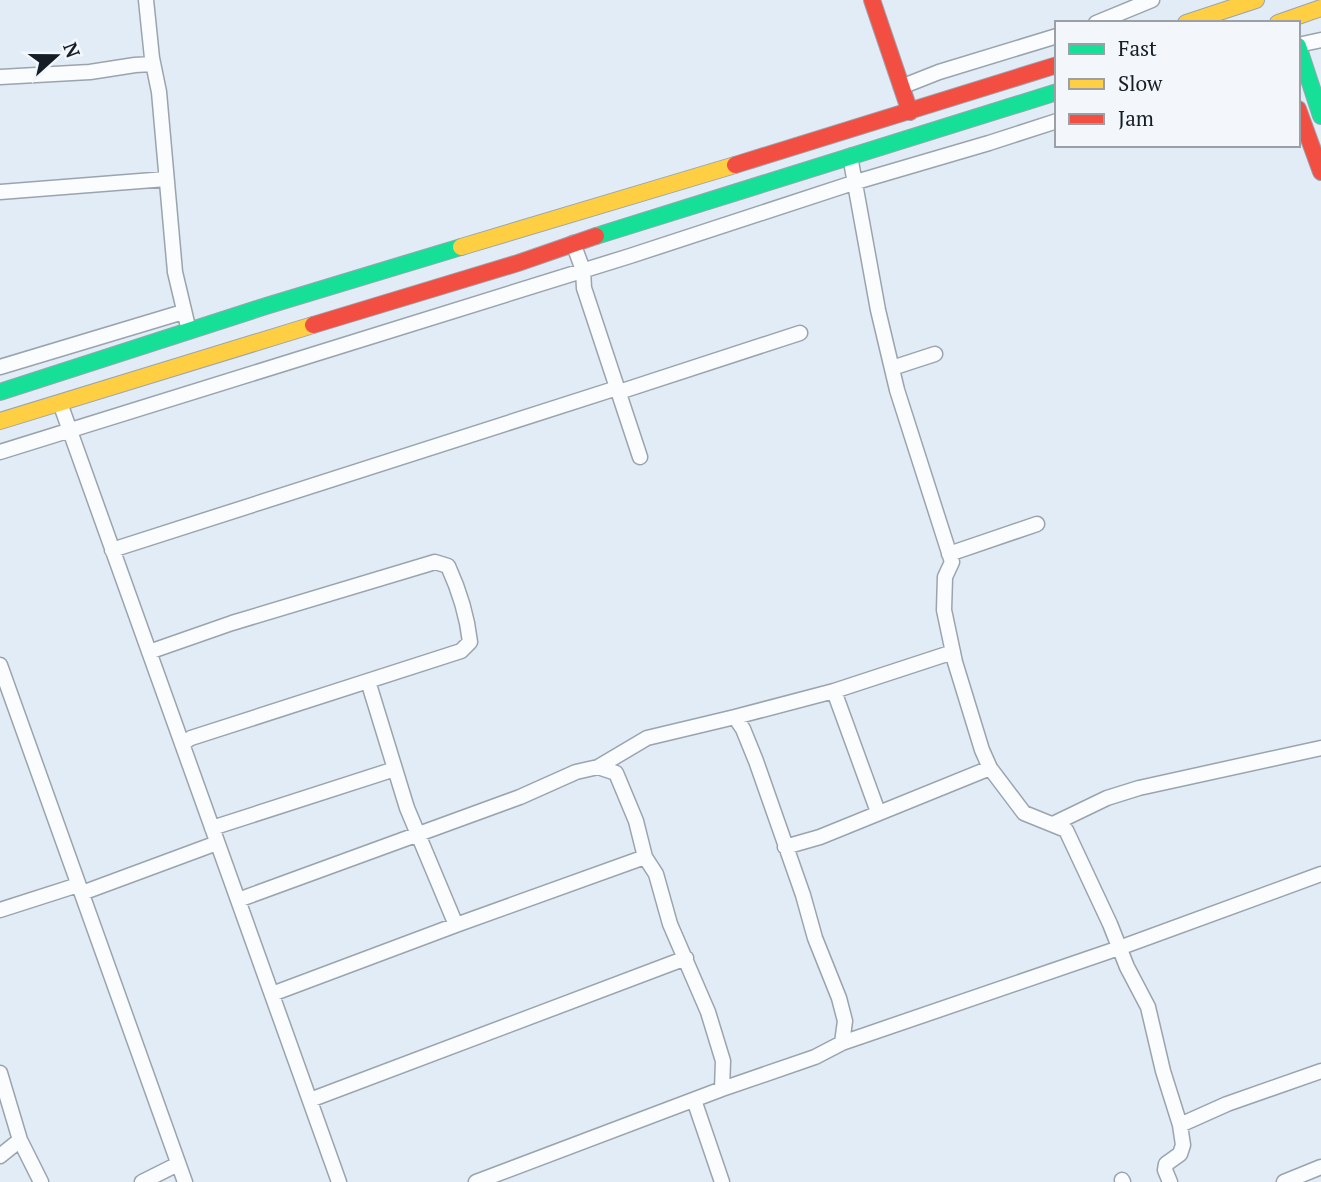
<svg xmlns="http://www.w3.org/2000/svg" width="1321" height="1182" font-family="'PT Serif',serif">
<rect width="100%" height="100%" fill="#e1ecf7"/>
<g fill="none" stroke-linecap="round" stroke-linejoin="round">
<defs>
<path id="street" d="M146,0L152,58L159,92L175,272L189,331
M1096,23L1152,0
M1298,45L1321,40
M0,77L90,72L135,65L153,64
M901,87L939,72L1057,36
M850,156L878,310L897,390L952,562L945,577L944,610L955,662L982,750L990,768L1024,813L1066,830L1110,924L1127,967L1148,1007L1163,1071L1180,1125L1183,1145L1180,1154L1166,1164L1165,1170L1170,1182
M0,192L166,179
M573,243L583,270L584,288L640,457
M0,367L183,312
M892,368L935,354
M619,392L800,333
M60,403L339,1182
M0,452L630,256L856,182L989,143L1057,121
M112,550L617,388
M949,554L1037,524
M149,652L232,623L435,562L448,566C459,590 467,615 470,642L461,651L191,738L182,744
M0,665L185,1182
M834,691L953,652
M735,717L834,691L878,812
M598,767L647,738L735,717L743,729L756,761L803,895L815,938L839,998L845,1021L842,1043L815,1057L722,1089
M1053,824L1107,798L1139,788L1321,748
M212,828L395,769
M785,847L820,837L990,768
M82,893L217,843
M238,900L520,797L576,772L598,767L616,773L636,821L645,857L656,874L670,924L708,1012L723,1061L722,1089L476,1182
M0,910L78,885
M456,925L645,857
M272,994L456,925L407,808L368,681
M842,1043L1119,948L1321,874
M0,1073L20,1140L41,1182
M310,1100L686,958
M694,1100L722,1182
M1180,1125L1227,1104L1321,1071
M0,1156L20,1140
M1122,1180L1123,1182
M142,1182L178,1164
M1284,1182L1321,1167"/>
<path id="fast" d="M1298,46L1321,116
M596,236L1057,92
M0,392L266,306L461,247"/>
<path id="slow" d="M1186,23L1256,0
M1278,23L1321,8
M461,247L735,165
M0,421L313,325"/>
<path id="jam" d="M872,0L910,112
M1298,109L1321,172
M735,165L1057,65
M313,325L518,263L596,236"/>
</defs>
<use href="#street" stroke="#9ba4ad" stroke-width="17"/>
<use href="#fast" stroke="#9ba4ad" stroke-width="18"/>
<use href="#slow" stroke="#9ba4ad" stroke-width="18"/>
<use href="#jam" stroke="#9ba4ad" stroke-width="18"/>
<use href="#street" stroke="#fafcfe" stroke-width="14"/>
<use href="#fast" stroke="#16e098" stroke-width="16"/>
<use href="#slow" stroke="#ffcf43" stroke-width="16"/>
<use href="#jam" stroke="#f24e42" stroke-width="16"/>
</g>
<rect x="1055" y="21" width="245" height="126" fill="#f3f7fc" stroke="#9aa0a6" stroke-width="2"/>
<rect x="1069" y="44" width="35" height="10" fill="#16e098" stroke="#9aa0a6" stroke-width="2"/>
<text x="1118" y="56" font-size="21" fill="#151e26">Fast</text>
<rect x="1069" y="79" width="35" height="10" fill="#ffcf43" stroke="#9aa0a6" stroke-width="2"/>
<text x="1118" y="91" font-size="21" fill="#151e26">Slow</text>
<rect x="1069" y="114" width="35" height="10" fill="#f24e42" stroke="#9aa0a6" stroke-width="2"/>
<text x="1118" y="126" font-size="21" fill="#151e26">Jam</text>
<g transform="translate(56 56) rotate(69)" stroke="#f3f7fc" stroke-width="5" paint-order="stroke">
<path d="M0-5L12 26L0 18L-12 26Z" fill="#151e26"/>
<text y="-10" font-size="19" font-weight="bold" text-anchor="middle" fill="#151e26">N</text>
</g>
</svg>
